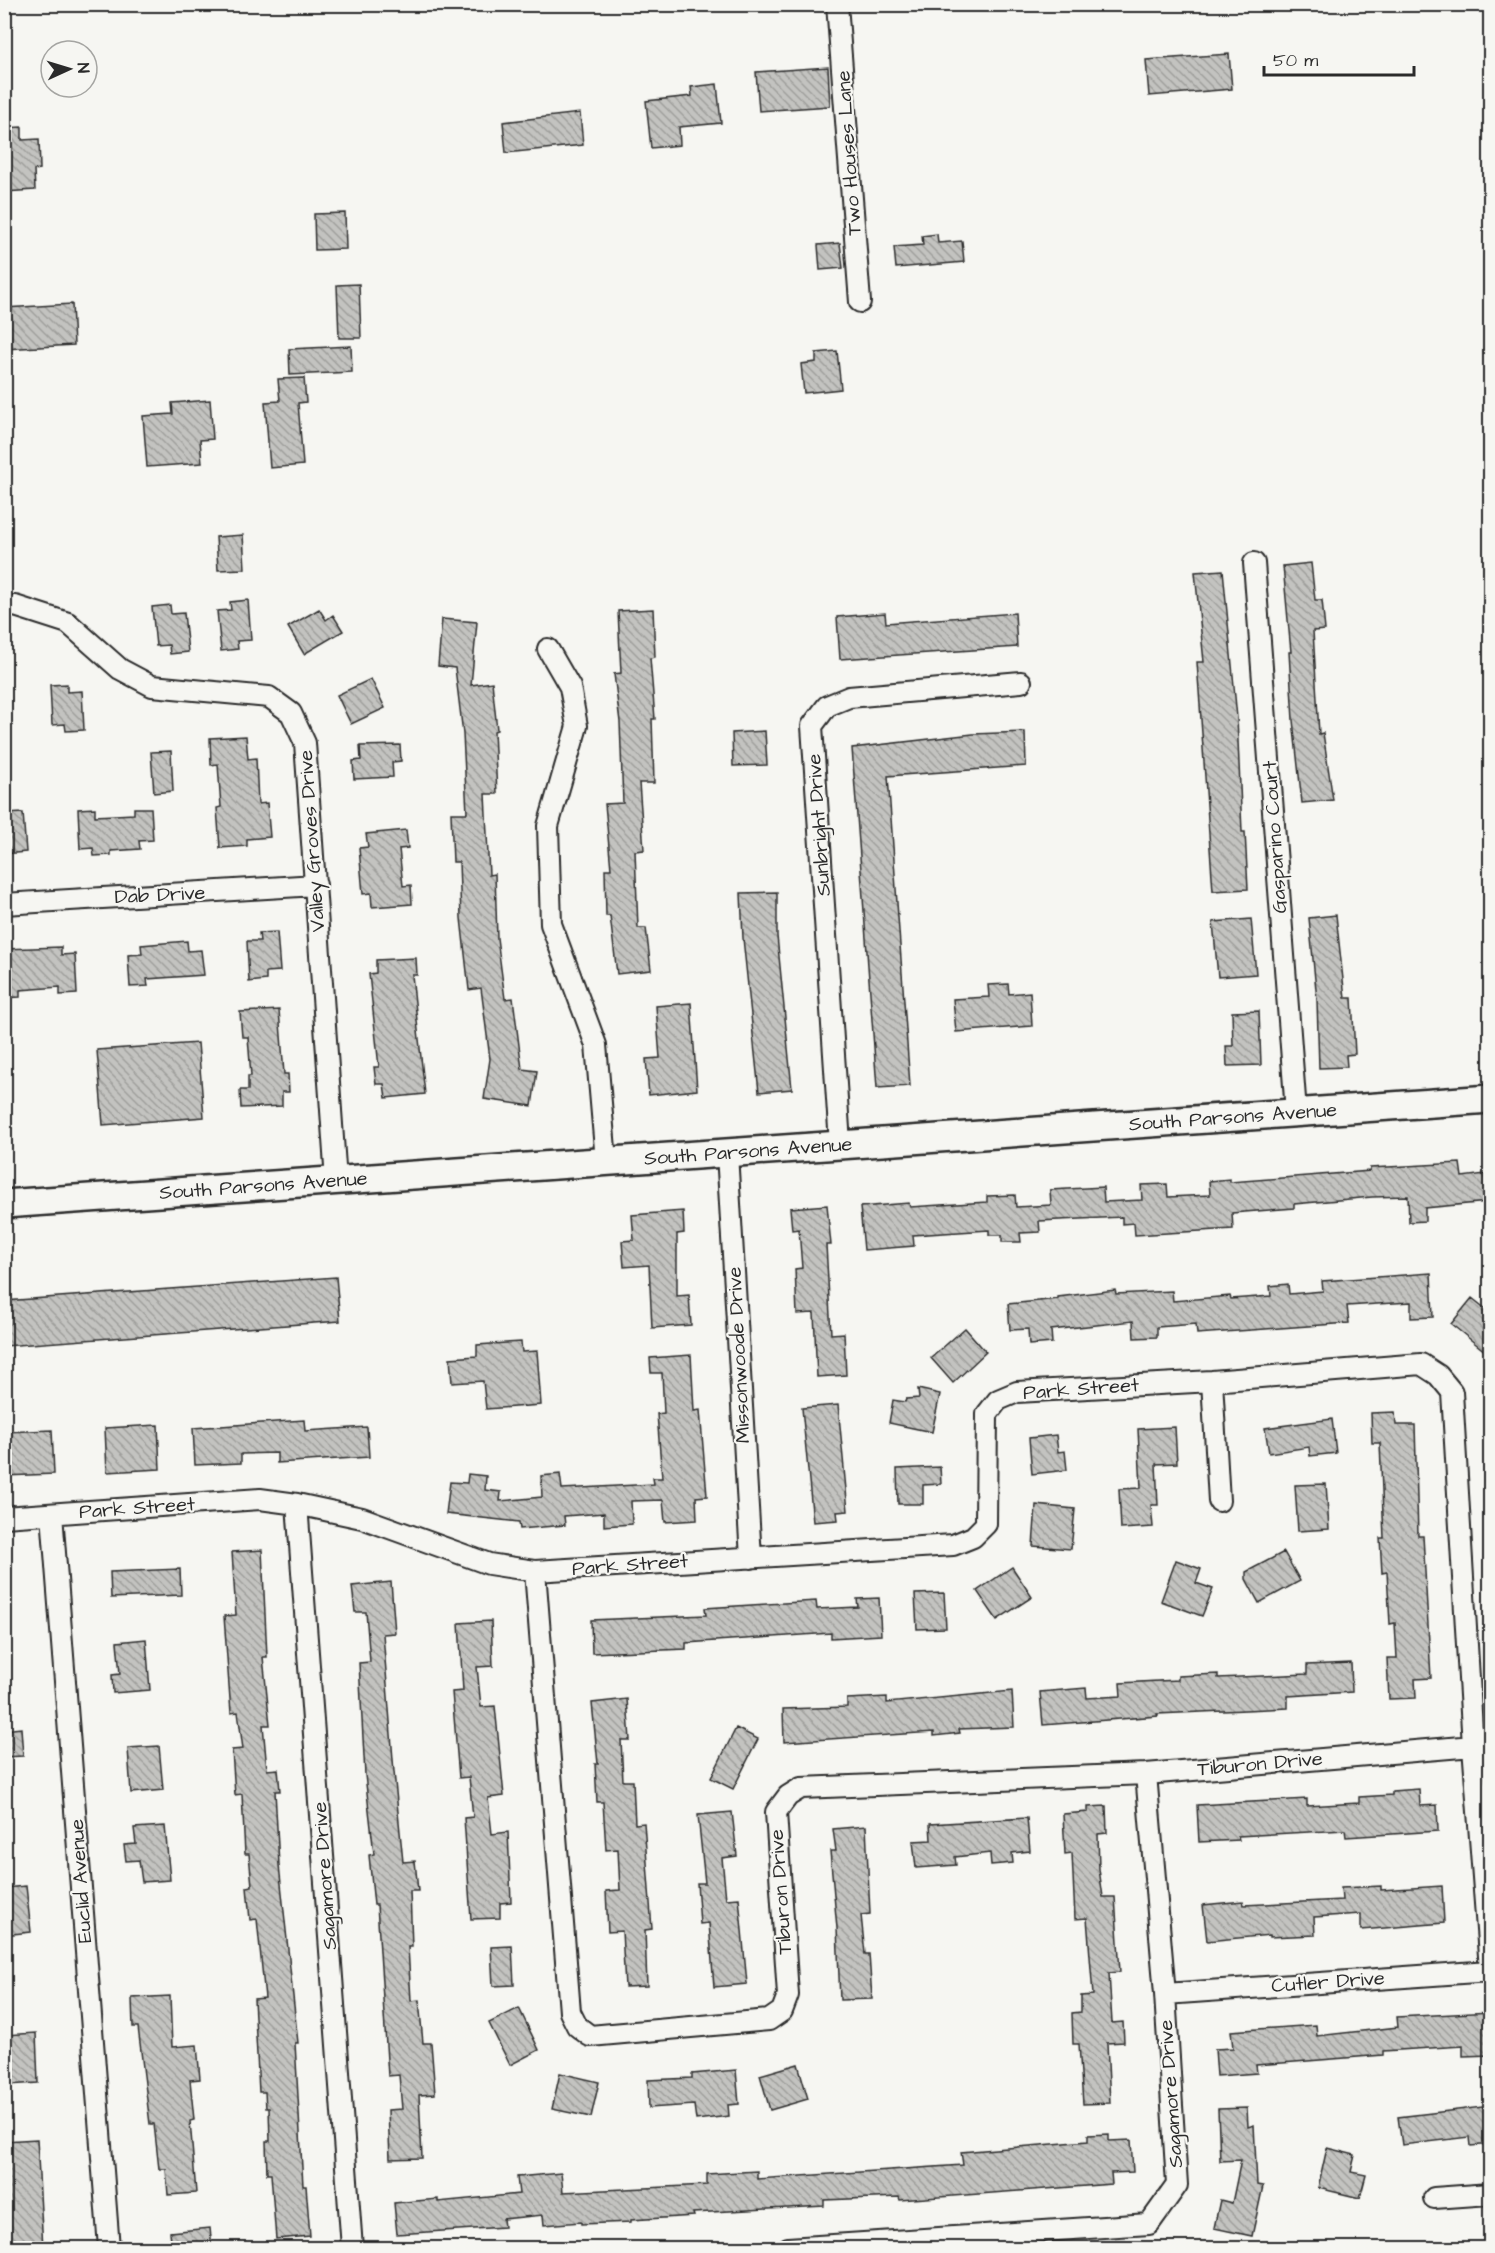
<svg xmlns="http://www.w3.org/2000/svg" width="1495" height="2253" font-family="'Architects Daughter',sans-serif">
<defs>
<pattern id="building-back-hatch" width="6" height="6" patternUnits="userSpaceOnUse" patternTransform="scale(1.5)"><rect width="6" height="6" fill="#c3c3c0"/><path d="M-1 5l2 2M0 0l6 6M5-1l2 2" fill="none" stroke="#9f9f9c"/></pattern>
</defs>
<rect width="100%" height="100%" fill="#f6f6f2"/>
<filter id="ink" filterUnits="userSpaceOnUse"><feTurbulence type="fractalNoise" baseFrequency=".0167" numOctaves="2"/><feDisplacementMap in="SourceGraphic" scale="12" xChannelSelector="R" yChannelSelector="G"/><feConvolveMatrix kernelMatrix="1 2 1 2 8 2 1 2 1" color-interpolation-filters="sRGB"/></filter>
<g filter="url(#ink)">
<path fill="url(#building-back-hatch)" stroke="#2b2b2b" stroke-width="1.5" d="M1229,54L1232,89L1149,96L1146,60Z
M828,67L830,106L759,111L756,72Z
M717,84L721,123L679,127L680,145L651,148L646,101L692,96L691,87Z
M580,113L583,145L506,153L503,122Z
M22,127V140L39,139L40,169L34,170L35,190L4,192V128Z
M345,213L346,249L315,250L314,214Z
M937,234L938,243L962,241L964,262L896,268L894,247L923,245L922,236Z
M840,243L843,268L820,270L818,245Z
M359,284L361,338H339L337,285Z
M72,304L74,345L4,349V308Z
M351,346L352,372L290,375L289,349Z
M837,351L841,389L804,393L801,364L816,362V353Z
M304,378L306,402L298,403L303,465L270,468L265,402L280,401L278,379Z
M210,400L213,439L200,440L202,463L147,467L143,416L173,414L172,403Z
M243,535L245,569L218,570L216,537Z
M1311,563L1315,600H1322L1325,630L1313,631L1319,734L1323,733L1333,800L1302,803L1293,720L1289,652H1291L1283,566Z
M1223,570L1237,718L1242,832H1245L1248,889L1213,891L1197,662H1204L1195,572Z
M248,600L251,640L237,641L238,649L221,651L217,611L231,610L230,602Z
M170,605L171,614L184,613L188,652L170,654L169,645L156,646L152,607Z
M319,609L326,620L333,615L343,631L304,654L288,627Z
M653,609L655,657L650,658L655,719H652L654,783H639L644,850L635,851L638,928H646L651,970L617,974L610,916H606L605,869H611L605,804L623,803L620,722L614,674L621,673L618,611Z
M885,613L886,623L1015,613L1017,647L840,659L837,617Z
M442,619L477,622L471,685L492,682L497,730L494,731L497,794H485L489,875L495,874L497,938L505,999L513,998L522,1069L537,1071L532,1106L484,1099L490,1059L481,988L469,990L461,918L459,862H453L451,813H467L463,734L455,668L438,666Z
M371,679L385,708L351,724L337,695Z
M67,684V692L82,691L84,730L66,731L65,724L52,725L50,685Z
M765,731L767,765L733,766L732,733Z
M1025,732L1026,766L888,776L910,1086L877,1088L852,748L973,734Z
M246,736L248,759L256,758L258,804L267,803L270,837L247,839V846L220,848L217,808L221,807L218,764L211,765L210,738Z
M400,745L401,761L392,762L393,777L354,779L353,761L361,760L360,746Z
M171,751L173,791L154,793L151,752Z
M95,808V816L134,814V808H151L153,840L139,841L140,849L111,851V855L94,856L93,848L80,849L78,809Z
M23,813L26,852L4,854L6,814Z
M406,830L408,848L399,849L403,886L411,885L412,904L372,907L371,893L363,894L359,848L368,847L366,834Z
M777,892V936L792,1089L759,1092L743,938L741,893Z
M1336,915L1345,998H1352L1355,1054L1346,1055L1347,1067L1319,1068L1317,1000L1309,918Z
M1251,919L1256,974L1218,977L1213,922Z
M277,932L280,971L266,972V980L249,982L247,941H260L259,933Z
M187,941L188,951L201,950L204,975L147,979L148,986L130,987L128,955L142,954L141,945Z
M61,947V955L75,954L77,994L60,995V987L20,990V997L4,998V949Z
M416,958L417,975H412L425,1094L386,1098L384,1084H376L374,1067H379L369,974L376,973V960Z
M1008,984L1009,994L1030,992L1032,1026L956,1032L953,999L989,997L988,985Z
M691,1003L697,1090L649,1095L646,1059L660,1058L656,1006Z
M279,1010L284,1074H288L289,1092H282V1106L241,1108L240,1090H248V1076H251L248,1037H242L240,1012Z
M1259,1011L1261,1065L1227,1066L1226,1046H1233L1232,1012Z
M198,1043L204,1117L103,1125L97,1050Z
M1460,1163L1462,1177L1485,1174L1488,1202L1425,1208V1221L1409,1222L1408,1196L1372,1197L1294,1204V1208L1232,1213L1233,1229L1135,1235L1134,1223L1122,1224V1217L1039,1221L1040,1232L1020,1233L1021,1242H1002V1235H989V1230L913,1235L914,1246L864,1250L860,1207L909,1203L910,1207L987,1202V1196L1015,1195L1016,1207L1051,1205L1050,1190L1103,1187L1104,1202L1142,1200L1141,1185L1167,1184L1168,1197L1210,1195L1209,1181L1230,1179V1182L1370,1171V1168Z
M827,1205L831,1245H826L831,1334L844,1333L846,1375L817,1377L814,1313L797,1314L795,1269L802,1268L799,1229L792,1230L790,1208Z
M683,1211L684,1233L677,1234V1296L689,1295L691,1325L652,1328L649,1265L624,1267L622,1241L634,1240L632,1215Z
M1431,1273L1433,1317L1411,1318V1302L1377,1304L1347,1306L1349,1323L1197,1334L1196,1324L1157,1327V1337L1134,1338L1133,1321L1051,1330L1052,1343L1029,1345L1028,1329L1010,1330L1008,1304L1058,1299V1297L1115,1290L1116,1294L1172,1291L1173,1301L1230,1296L1231,1299L1271,1296L1270,1286L1288,1284L1289,1294L1323,1291L1322,1281Z
M336,1277L340,1321L4,1346V1301Z
M1472,1298L1491,1313V1356L1451,1324Z
M965,1328L986,1352L953,1383L931,1358Z
M521,1342L522,1352L537,1351L541,1405L486,1409L483,1381L452,1383L450,1358L477,1356V1345Z
M691,1355L694,1411L700,1410L707,1496L696,1497L697,1520L665,1522L663,1500L631,1501L632,1524L604,1526V1513L564,1516L565,1525L520,1529L519,1522L446,1514L450,1482L467,1483L468,1474L486,1476L485,1490L501,1492L500,1501L542,1497L541,1476L560,1474L562,1489L654,1484L653,1478H662L657,1414L664,1413L662,1373H651L650,1358Z
M918,1389L940,1394L932,1432L889,1423L893,1400L905,1402L906,1399L919,1398Z
M838,1405L848,1511L837,1512L838,1520L813,1522L802,1408Z
M1395,1412L1396,1425H1415L1418,1536H1423L1431,1678L1415,1679L1416,1698L1389,1699L1387,1658H1397L1395,1623L1390,1624L1387,1572L1382,1573L1380,1538H1384L1380,1443H1372L1371,1413Z
M1332,1419L1336,1453L1310,1456L1309,1447L1269,1453L1265,1428Z
M304,1420L305,1431L367,1427L369,1457L277,1463V1453L241,1454V1463L195,1465L193,1428Z
M158,1425L160,1469L107,1472L105,1428Z
M1175,1427L1177,1463L1156,1464L1158,1505H1151L1153,1527L1121,1529L1119,1489L1141,1488L1138,1429Z
M52,1430L54,1474L4,1476V1432Z
M1056,1435L1058,1452L1065,1451L1067,1470L1032,1474L1029,1438Z
M940,1467L941,1484L923,1485V1504H898L897,1469Z
M1326,1484L1329,1529L1298,1531L1295,1485Z
M1036,1505L1075,1509L1071,1549L1033,1546Z
M262,1550L267,1657H263L270,1725H263L267,1770L278,1769L280,1791H275L279,1865L298,2043H295L303,2186H306L310,2236L276,2239L271,2174H267L266,2141H270L269,2108H266L265,2092H259L254,1999L265,1998L257,1919L250,1920L247,1887L252,1886L249,1854H245L242,1794L235,1795L232,1750L243,1749L238,1712L231,1713L224,1616L236,1615L232,1552Z
M1284,1552L1300,1581L1259,1603L1246,1579V1572Z
M1176,1560L1201,1569L1196,1583L1213,1589L1202,1616L1161,1601Z
M1012,1567L1032,1597L997,1620L977,1591Z
M180,1569L181,1595L111,1598L110,1572Z
M391,1582L395,1633L383,1634L394,1772L403,1862L415,1861L418,1891H410L412,1947H408L411,2001L419,2000L423,2043H431L435,2094L419,2095L422,2158L390,2159L388,2110L402,2109L399,2075L388,2076L377,1905H374L369,1855L374,1854L365,1775L359,1663L370,1662L366,1612H355L352,1586Z
M944,1593L946,1628L917,1629L915,1594Z
M879,1598L881,1635L831,1638V1633L686,1643V1649L592,1653L591,1620L706,1615L705,1608L816,1601L817,1609L858,1607L857,1599Z
M491,1621L493,1666L477,1667L481,1707L495,1706L504,1796L488,1798L492,1834L508,1832L511,1902L500,1903V1918L471,1919L464,1818L473,1817L469,1777L459,1778L452,1692L463,1691L459,1623Z
M146,1639L150,1690L113,1693L112,1675L120,1674L117,1642Z
M1351,1663L1352,1692L1288,1696V1708L1157,1714L1158,1716L1043,1725L1040,1692L1086,1688L1087,1698L1121,1696L1120,1683L1178,1680V1676L1218,1674V1678L1307,1674V1665Z
M1012,1691L1014,1727L959,1729L960,1733L934,1736V1732L784,1742L783,1709L847,1707V1699L887,1697V1703Z
M627,1699L630,1740H621L623,1781H633L635,1824L644,1823L652,1929L645,1930L647,1986L625,1987L622,1931L608,1932L606,1891L620,1890L618,1849L606,1850L603,1802H597L595,1764H598L592,1703Z
M21,1728L23,1756L4,1757V1730Z
M736,1728L758,1739L733,1789L711,1778Z
M159,1746L163,1790L131,1793L128,1748Z
M1419,1789L1420,1806L1437,1805L1438,1831L1346,1837L1345,1830L1238,1836L1239,1840L1199,1842L1197,1805L1307,1799V1806L1359,1803V1797L1392,1795V1791Z
M1106,1806L1107,1833L1098,1834L1099,1869L1103,1897H1115L1120,1972L1109,1973L1112,2023L1123,2022L1124,2042L1107,2043L1110,2103L1083,2104L1079,2044H1073L1072,2013L1081,2012V1996L1093,1995L1087,1918L1075,1919L1072,1853L1065,1854L1063,1814L1088,1812V1807Z
M732,1812L737,1856L722,1858L726,1899L739,1898L747,1984L714,1987L709,1923L700,1924L697,1883H705L698,1815Z
M1027,1818L1030,1851L1012,1853L1013,1863L991,1865L990,1853L955,1857L956,1865L916,1868L913,1841L931,1840L930,1824Z
M165,1826L170,1880L142,1882L139,1860L126,1861L124,1845L136,1844L134,1828Z
M866,1826L870,1914L861,1915L865,1954H869L872,1999L840,2000L837,1928L830,1851H836L833,1829Z
M26,1886L31,1932L4,1935V1888Z
M1381,1886V1890L1442,1886L1444,1923L1361,1930V1914L1314,1917L1315,1935L1270,1937V1935L1207,1941L1203,1905L1243,1901L1244,1905L1342,1900L1341,1888Z
M512,1946L514,1985L493,1986L491,1947Z
M170,1996L172,2047L197,2045L200,2079L190,2080L194,2120L190,2121L196,2193L168,2195L166,2169H159L154,2124H150L138,2027H133L132,1998Z
M519,2008L539,2050L510,2065L489,2023Z
M1491,2012V2055L1463,2056V2046L1383,2051V2055L1256,2065L1257,2073L1217,2076L1215,2049L1233,2048L1231,2031L1316,2025L1317,2036L1398,2027L1397,2017Z
M36,2033L38,2083L8,2085L5,2035Z
M798,2064L808,2099L770,2110L760,2075Z
M736,2070L739,2104L728,2105L729,2116L696,2120L694,2105L649,2108L648,2080L692,2078V2074Z
M560,2073L599,2082L591,2117L552,2109Z
M1491,2106V2144L1471,2146L1470,2137L1402,2145L1398,2117Z
M1247,2108L1248,2127L1254,2125L1257,2185L1263,2186L1252,2236L1214,2228L1220,2200L1232,2203L1241,2160L1220,2161L1218,2109Z
M1109,2134V2141L1131,2140L1133,2172L1111,2173L1112,2184L900,2200L899,2197L824,2200V2206L693,2213L694,2216L631,2220V2222L581,2224V2222L544,2225L543,2215L503,2219L504,2227L397,2234L394,2203L438,2199V2202L519,2194L517,2177L561,2173L563,2192L707,2185V2174L757,2171V2179L963,2165L961,2152L1088,2141V2135Z
M37,2139L43,2248H4V2141Z
M1327,2148L1355,2155L1351,2172L1366,2175L1360,2198L1318,2188Z
M210,2228L212,2248H172L170,2232Z"/>
<g fill="none" stroke-linecap="round" stroke-linejoin="round">
<defs>
<path id="street" d="M837,4L860,302
M1254,563L1296,1112
M4,606H15L68,623L120,669L152,686L269,697L291,713L305,743L336,1181
M548,649L570,687L577,726L548,826L551,924L596,1045L606,1161
M4,904L316,885
M840,1144L812,726L827,706L849,697L1021,682
M727,1153L751,1558
M1212,1381L1219,1501
M297,1504L352,2248
M52,1514L109,2248
M4,1517L260,1499L297,1504L362,1518L489,1564L535,1571L953,1545L973,1537L986,1524L987,1414L998,1400L1017,1392L1212,1381L1421,1364L1438,1375L1452,1392L1473,1746L1490,1969
M535,1571L570,2012L577,2026L590,2036L769,2020L782,2011L788,1995L776,1812L788,1796L801,1788L1146,1774L1473,1746
M1165,1994L1490,1971
M1434,2198L1490,2194
M788,2248L1149,2224L1177,2185L1165,1994L1146,1774"/>
<g id="secondary">
<path id="s1" d="M4,1204L1490,1099"/>
</g>
</defs>
<use href="#street" stroke="#2b2b2b" stroke-width="24"/>
<use href="#secondary" stroke="#2b2b2b" stroke-width="32"/>
<use href="#street" stroke="#f6f6f2" stroke-width="20"/>
<use href="#secondary" stroke="#f6f6f2" stroke-width="27"/>
</g>
</g>
<g text-anchor="middle" dominant-baseline="central" stroke-width="4.5" stroke-linejoin="round" paint-order="stroke">
<g font-size="20" fill="#2b2b2b" stroke="#f6f6f2">
<text transform="translate(849 153) rotate(-94)">Two Houses Lane</text>
<text transform="translate(819 825) rotate(-94)">Sunbright Drive</text>
<text transform="translate(1275 837) rotate(-94)">Gasparino Court</text>
<text transform="translate(312 841) rotate(-94)">Valley Groves Drive</text>
<text transform="translate(160 895) rotate(-3)">Dab Drive</text>
<text stroke="none"><textPath href="#s1" startOffset="1232">South Parsons Avenue</textPath></text>
<text stroke="none"><textPath href="#s1" startOffset="746">South Parsons Avenue</textPath></text>
<text stroke="none"><textPath href="#s1" startOffset="260">South Parsons Avenue</textPath></text>
<text transform="translate(739 1355) rotate(-93)">Missonwoode Drive</text>
<text transform="translate(1081 1389) rotate(-4)">Park Street</text>
<text transform="translate(137 1508) rotate(-4)">Park Street</text>
<text transform="translate(630 1565) rotate(-4)">Park Street</text>
<text transform="translate(1260 1764) rotate(-5)">Tiburon Drive</text>
<text transform="translate(325 1876) rotate(-94)">Sagamore Drive</text>
<text transform="translate(81 1881) rotate(-94)">Euclid Avenue</text>
<text transform="translate(781 1892) rotate(-94)">Tiburon Drive</text>
<text transform="translate(1328 1982) rotate(-4)">Cutler Drive</text>
<text transform="translate(1171 2094) rotate(-94)">Sagamore Drive</text>
</g>
</g>
<rect width="1495" height="2253" fill="none" stroke="#f6f6f2" stroke-width="24"/>
<rect x="12" y="12" width="1471" height="2229" fill="none" stroke="#2b2b2b" stroke-width="2" filter="url(#ink)"/>
<g transform="translate(69 69) rotate(86)"><circle r="28" fill="#f6f6f2" stroke="#a5a5a2" stroke-width="1.5"/>
<path d="M0-4.5L10 22L0 15L-10 22Z" fill="#2b2b2b"/>
<text y="-9" font-size="16" font-weight="bold" text-anchor="middle" fill="#2b2b2b">N</text>
</g>
<path d="M1264 66v9h150v-9" fill="none" stroke="#2b2b2b" stroke-width="3"/>
<text x="1273" y="66" font-size="18" fill="#2b2b2b" stroke="#f6f6f2" stroke-width="4.5" paint-order="stroke">50 m</text>
</svg>
